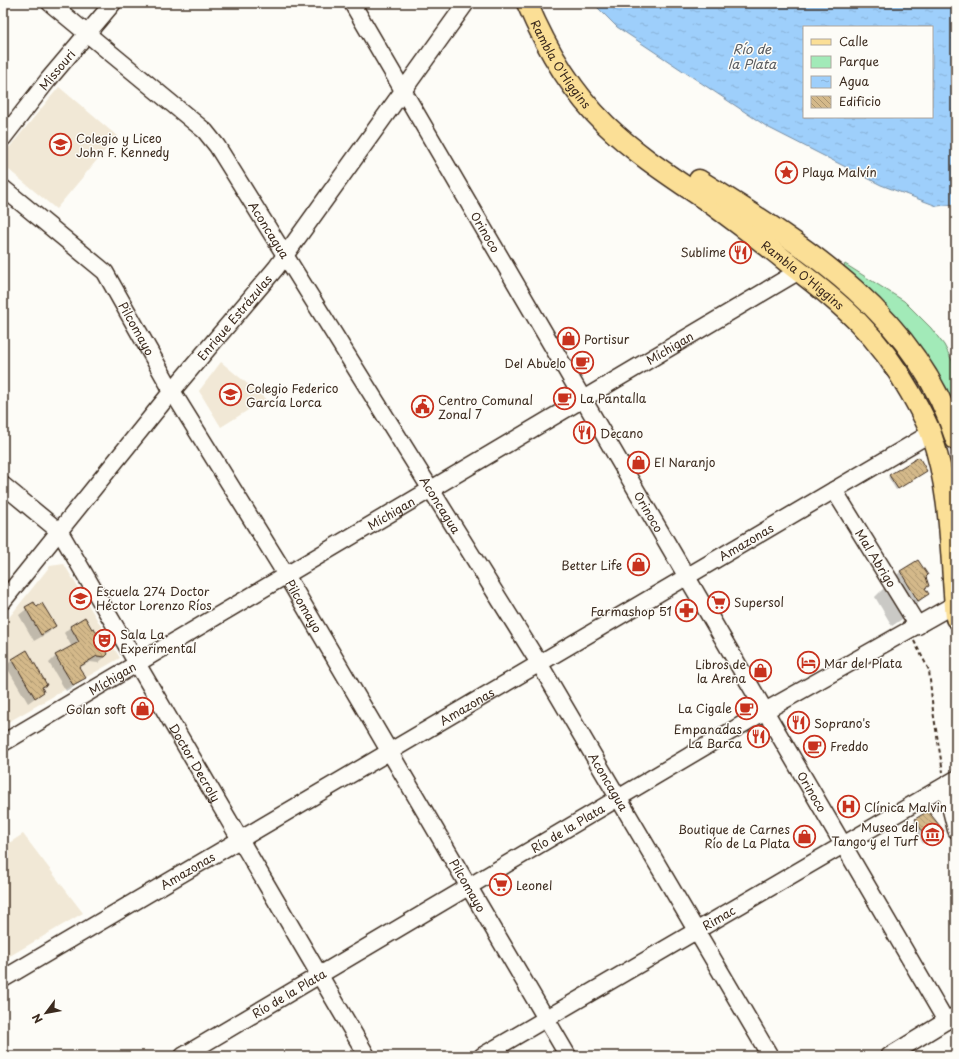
<svg xmlns="http://www.w3.org/2000/svg" width="959" height="1059" font-family="'Playpen Sans',sans-serif">
<defs>
<pattern id="water-ripples" width="26" height="14" patternUnits="userSpaceOnUse"><rect width="26" height="14" fill="#9ecffb"/><path d="M2 4q2-2 4 0t4 0M15 11q2-2 4 0t4 0" fill="none" stroke="#89b2d7"/></pattern>
<pattern id="building-back-hatch" width="6" height="6" patternUnits="userSpaceOnUse"><rect width="6" height="6" fill="#d4b98a"/><path d="M-1 5l2 2M0 0l6 6M5-1l2 2" fill="none" stroke="#ad9770"/></pattern>
</defs>
<rect width="100%" height="100%" fill="#fdfcf7"/>
<filter id="ink" filterUnits="userSpaceOnUse"><feTurbulence type="fractalNoise" baseFrequency=".025" numOctaves="2"/><feDisplacementMap in="SourceGraphic" scale="8" xChannelSelector="R" yChannelSelector="G"/><feConvolveMatrix kernelMatrix="1 2 1 2 8 2 1 2 1" color-interpolation-filters="sRGB"/></filter>
<g filter="url(#ink)">
<path fill="#f1e8d6" d="M59,87L117,136L56,209L3,165V155Z
M221,362L266,399L221,427L199,391Z
M64,564L120,658L3,725V625L50,566Z
M23,834L83,913L3,960V847Z"/>
<path fill="#a2eab8" stroke="#6e8a6b" d="M845,264L904,301L931,328L944,345L956,368V412L942,385L893,314L844,266Z"/>
<path fill="url(#water-ripples)" stroke="#768da3" fill-rule="evenodd" d="M593,3H956V204L937,206L881,185L769,128L617,27ZM804,27H932V117H804Z"/>
<path fill="#0003" d="M926,471L896,490L888,477L890,476Z
M918,561L928,586L925,589L927,594L902,619L892,626L875,597L900,572Z
M34,603L55,626L48,633L34,641L19,615Z
M85,618L105,657L98,663L90,662L79,668L85,677L78,684L66,691L49,663L56,656L72,647L64,633L70,627Z
M13,659L46,684L41,689L43,692L28,703L6,666Z
M916,820L943,830L923,844L912,824Z"/>
<path fill="url(#building-back-hatch)" stroke="#3b2a1e" d="M919,457L927,471L898,489L889,475Z
M918,560L928,575L926,577L929,586L925,588L929,594L918,601L900,571Z
M34,602L37,607L42,603L56,626L41,635L25,607Z
M85,617L92,629L94,628L108,654L105,657L97,656L79,667L86,678L73,685L55,655L79,642L70,626Z
M27,650L47,685L42,687L44,692L35,698L12,659Z
M928,811L944,831L927,840L915,819Z"/>
<g fill="none" stroke-linecap="round" stroke-linejoin="round">
<defs>
<g id="minor">
<path id="s1" d="M50,3L205,131L217,146L539,663L770,1056"/>
<path id="s2" d="M352,3L946,1021"/>
<path id="s3" d="M3,138L48,80L113,3"/>
<path id="s4" d="M3,188L105,272L172,391L286,575L568,1056"/>
<path id="s5" d="M3,485L60,532L367,1056"/>
<path id="s6" d="M834,490L918,626"/>
<path id="s7" d="M3,601L172,391L276,268L466,3"/>
<path id="s8" d="M3,743L799,271"/>
<path d="M945,786L956,830"/>
<path id="s9" d="M3,979L931,433"/>
<path id="s10" d="M183,1056L765,711L955,604"/>
<path id="s11" d="M482,1056L956,779"/>
<path d="M889,1056L956,1015"/>
</g>
<g id="major">
<path id="s12" d="M527,3C546,48 571,91 606,125C637,155 672,177 707,201C736,222 764,243 792,266C843,305 878,335 910,392C918,406 926,420 931,434C952,494 950,557 956,618"/>
<path d="M699,180C803,245 918,315 956,440"/>
</g>
</defs>
<use href="#minor" stroke="#3b2a1e" stroke-width="19"/>
<use href="#major" stroke="#3b2a1e" stroke-width="23"/>
<path stroke="#3b2a1e" stroke-width="2" stroke-dasharray="4 3" stroke-linecap="butt" d="M914,641L929,670L933,711L943,772"/>
<use href="#minor" stroke="#fdfcf7" stroke-width="16"/>
<use href="#major" stroke="#fbdf96" stroke-width="20"/>
</g>
</g>
<defs>
<symbol id="school-ring" viewBox="-11 -11 22 22"><circle r="9.5" fill="#fdfcf7" stroke="#c8321e" stroke-width="1.5"/><path d="M0-5L7-2L0 1L-7-2ZM-4 1L0 2.5L4 1V4Q0 6-4 4Z" fill="#c8321e"/></symbol>
<symbol id="sight-ring" viewBox="-11 -11 22 22"><circle r="9.5" fill="#fdfcf7" stroke="#c8321e" stroke-width="1.5"/><path d="M0-6L1.8-2.2L6-1.7L2.9 1.2L3.7 5.4L0 3.3L-3.7 5.4L-2.9 1.2L-6-1.7L-1.8-2.2Z" fill="#c8321e"/></symbol>
<symbol id="restaurant-ring" viewBox="-11 -11 22 22"><circle r="9.5" fill="#fdfcf7" stroke="#c8321e" stroke-width="1.5"/><path d="M-5-6h1v4h1v-4h1v4h1v-4h1v5L-1.5 .5V6h-2V.5L-5-1ZM5-6V6H3V1.5H1.5Q1.5-4 5-6Z" fill="#c8321e"/></symbol>
<symbol id="shop-ring" viewBox="-11 -11 22 22"><circle r="9.5" fill="#fdfcf7" stroke="#c8321e" stroke-width="1.5"/><path d="M-5-2.5h2.3a2.7 3.5 0 0 1 5.4 0H5L5.5 6h-11ZM-1.5-2.5h3a1.5 2.3 0 0 0-3 0Z" fill="#c8321e"/></symbol>
<symbol id="cafe-ring" viewBox="-11 -11 22 22"><circle r="9.5" fill="#fdfcf7" stroke="#c8321e" stroke-width="1.5"/><path d="M-5.5-4.5H6V0H3Q3 3.5 0 3.5H-2.5Q-5.5 3.5-5.5 0ZM3-3.2v2h1.7v-2ZM-6 4.5H4V6H-6Z" fill="#c8321e"/></symbol>
<symbol id="civic-ring" viewBox="-11 -11 22 22"><circle r="9.5" fill="#fdfcf7" stroke="#c8321e" stroke-width="1.5"/><path d="M-.6-6.5H3V-4.5H.6V-3L4-1V1h2V6H-6V1h2V-1L-.6-3ZM-1.2 2.5V6h2.4V2.5Z" fill="#c8321e"/></symbol>
<symbol id="supermarket-ring" viewBox="-11 -11 22 22"><circle r="9.5" fill="#fdfcf7" stroke="#c8321e" stroke-width="1.5"/><path d="M-6-5.5h2.5l.6 2H6L4.5 2H-2.5L-4.4-4H-6ZM-1.5 3.2a1.3 1.3 0 1 0 .1 0ZM3 3.2a1.3 1.3 0 1 0 .1 0Z" fill="#c8321e"/></symbol>
<symbol id="pharmacy-ring" viewBox="-11 -11 22 22"><circle r="9.5" fill="#fdfcf7" stroke="#c8321e" stroke-width="1.5"/><path d="M-2-6h4v4h4v4h-4v4h-4v-4h-4v-4h4Z" fill="#c8321e"/></symbol>
<symbol id="theatre-ring" viewBox="-11 -11 22 22"><circle r="9.5" fill="#fdfcf7" stroke="#c8321e" stroke-width="1.5"/><path d="M-5-5.5Q0-4 5-5.5V0Q5 5 0 6Q-5 5-5 0ZM-3.3-2.5H-1v1.5H-3.3ZM1-2.5H3.3v1.5H1ZM-2.8 1Q0 5.5 2.8 1Z" fill="#c8321e"/></symbol>
<symbol id="hotel-ring" viewBox="-11 -11 22 22"><circle r="9.5" fill="#fdfcf7" stroke="#c8321e" stroke-width="1.5"/><path d="M-6-4.5h1.5V1H6V5H4.5V3h-9V5H-6ZM-4 0a1.8 1.8 0 1 1 3.6 0ZM.5 0V-2.5h3Q6-2.5 6 0Z" fill="#c8321e"/></symbol>
<symbol id="hospital-ring" viewBox="-11 -11 22 22"><circle r="9.5" fill="#fdfcf7" stroke="#c8321e" stroke-width="1.5"/><path d="M-5-5h3v3.5h4V-5h3V5h-3V1.5h-4V5h-3Z" fill="#c8321e"/></symbol>
<symbol id="museum-ring" viewBox="-11 -11 22 22"><circle r="9.5" fill="#fdfcf7" stroke="#c8321e" stroke-width="1.5"/><path d="M0-6L6-3V-2H-6V-3ZM-5-1h2V3h-2ZM-1-1h2V3h-2ZM3-1h2V3H3ZM-6 4H6V6H-6Z" fill="#c8321e"/></symbol>
</defs>
<g fill-rule="evenodd">
<use href="#school-ring" x="48" y="132" width="25" height="25"/>
<use href="#sight-ring" x="774" y="160" width="25" height="25"/>
<use href="#restaurant-ring" x="728" y="240" width="25" height="25"/>
<use href="#shop-ring" x="556" y="326" width="25" height="25"/>
<use href="#cafe-ring" x="570" y="350" width="25" height="25"/>
<use href="#school-ring" x="218" y="382" width="25" height="25"/>
<use href="#cafe-ring" x="552" y="386" width="25" height="25"/>
<use href="#civic-ring" x="410" y="394" width="25" height="25"/>
<use href="#restaurant-ring" x="572" y="420" width="25" height="25"/>
<use href="#shop-ring" x="626" y="450" width="25" height="25"/>
<use href="#shop-ring" x="626" y="552" width="25" height="25"/>
<use href="#school-ring" x="68" y="586" width="25" height="25"/>
<use href="#supermarket-ring" x="706" y="590" width="25" height="25"/>
<use href="#pharmacy-ring" x="674" y="598" width="25" height="25"/>
<use href="#theatre-ring" x="92" y="628" width="25" height="25"/>
<use href="#hotel-ring" x="796" y="650" width="25" height="25"/>
<use href="#shop-ring" x="748" y="658" width="25" height="25"/>
<use href="#cafe-ring" x="734" y="696" width="25" height="25"/>
<use href="#shop-ring" x="130" y="696" width="25" height="25"/>
<use href="#restaurant-ring" x="786" y="710" width="25" height="25"/>
<use href="#restaurant-ring" x="746" y="724" width="25" height="25"/>
<use href="#cafe-ring" x="802" y="734" width="25" height="25"/>
<use href="#hospital-ring" x="836" y="794" width="25" height="25"/>
<use href="#museum-ring" x="920" y="822" width="25" height="25"/>
<use href="#shop-ring" x="792" y="824" width="25" height="25"/>
<use href="#supermarket-ring" x="488" y="872" width="25" height="25"/>
</g>
<g text-anchor="middle" dominant-baseline="central" stroke-width="3" stroke-linejoin="round" paint-order="stroke">
<g font-size="12" fill="#3b2a1e" stroke="#fdfcf7">
<text stroke="none"><textPath href="#s12" startOffset="70">Rambla O'Higgins</textPath></text>
<text stroke="none"><textPath href="#s3" startOffset="87">Missouri</textPath></text>
<text stroke="none"><textPath href="#s1" startOffset="319">Aconcagua</textPath></text>
<text stroke="none"><textPath href="#s2" startOffset="265">Orinoco</textPath></text>
<text stroke="none"><textPath href="#s12" startOffset="394">Rambla O'Higgins</textPath></text>
<text stroke="none"><textPath href="#s7" startOffset="366">Enrique Estrázulas</textPath></text>
<text stroke="none"><textPath href="#s4" startOffset="197">Pilcomayo</textPath></text>
<text stroke="none"><textPath href="#s8" startOffset="775">Míchigan</textPath></text>
<text stroke="none"><textPath href="#s1" startOffset="643">Aconcagua</textPath></text>
<text stroke="none"><textPath href="#s8" startOffset="451">Míchigan</textPath></text>
<text stroke="none"><textPath href="#s2" startOffset="589">Orinoco</textPath></text>
<text stroke="none"><textPath href="#s9" startOffset="862">Amazonas</textPath></text>
<text stroke="none"><textPath href="#s6" startOffset="80">Mal Abrigo</textPath></text>
<text stroke="none"><textPath href="#s4" startOffset="521">Pilcomayo</textPath></text>
<text stroke="none"><textPath href="#s8" startOffset="127">Míchigan</textPath></text>
<text stroke="none"><textPath href="#s9" startOffset="538">Amazonas</textPath></text>
<text stroke="none"><textPath href="#s5" startOffset="341">Doctor Decroly</textPath></text>
<text stroke="none"><textPath href="#s1" startOffset="967">Aconcagua</textPath></text>
<text stroke="none"><textPath href="#s2" startOffset="913">Orinoco</textPath></text>
<text stroke="none"><textPath href="#s10" startOffset="447">Río de la Plata</textPath></text>
<text stroke="none"><textPath href="#s9" startOffset="214">Amazonas</textPath></text>
<text stroke="none"><textPath href="#s4" startOffset="845">Pilcomayo</textPath></text>
<text stroke="none"><textPath href="#s11" startOffset="274">Rimac</textPath></text>
<text stroke="none"><textPath href="#s10" startOffset="123">Río de la Plata</textPath></text>
</g>
<g font-size="12" fill="#3b2a1e" stroke="#fdfcf7" text-anchor="start">
<text x="76" y="138">Colegio y Liceo<tspan x="76" dy="14">John F. Kennedy</tspan></text>
<text x="802" y="172">Playa Malvín</text>
<text x="726" y="252" text-anchor="end">Sublime</text>
<text x="584" y="339">Portisur</text>
<text x="566" y="363" text-anchor="end">Del Abuelo</text>
<text x="246" y="388">Colegio Federico<tspan x="246" dy="14">García Lorca</tspan></text>
<text x="580" y="398">La Pantalla</text>
<text x="438" y="400">Centro Comunal<tspan x="438" dy="14">Zonal 7</tspan></text>
<text x="600" y="433">Decano</text>
<text x="654" y="462">El Naranjo</text>
<text x="622" y="565" text-anchor="end">Better Life</text>
<text x="96" y="591">Escuela 274 Doctor<tspan x="96" dy="14">Héctor Lorenzo Ríos</tspan></text>
<text x="734" y="602">Supersol</text>
<text x="672" y="611" text-anchor="end">Farmashop 51</text>
<text x="120" y="634">Sala La<tspan x="120" dy="14">Experimental</tspan></text>
<text x="824" y="663">Mar del Plata</text>
<text x="746" y="664" text-anchor="end">Libros de<tspan x="746" dy="14">la Arena</tspan></text>
<text x="732" y="708" text-anchor="end">La Cigale</text>
<text x="126" y="709" text-anchor="end">Golan soft</text>
<text x="814" y="723">Soprano's</text>
<text x="742" y="729" text-anchor="end">Empanadas<tspan x="742" dy="14">La Barca</tspan></text>
<text x="830" y="746">Freddo</text>
<text x="864" y="807">Clínica Malvin</text>
<text x="918" y="827" text-anchor="end">Museo del<tspan x="918" dy="14">Tango y el Turf</tspan></text>
<text x="790" y="829" text-anchor="end">Boutique de Carnes<tspan x="790" dy="14">Río de La Plata</tspan></text>
<text x="516" y="885">Leonel</text>
</g>
<g font-size="13" font-style="italic" fill="#595c60" stroke="#fdfcf7">
<text x="752" y="48">Río de<tspan x="752" dy="15">la Plata</tspan></text>
</g>
</g>
<rect width="959" height="1059" fill="none" stroke="#fdfcf7" stroke-width="16"/>
<rect x="8" y="8" width="943" height="1043" fill="none" stroke="#3b2a1e" stroke-width="1.5" filter="url(#ink)"/>
<rect x="803" y="26" width="130" height="92" fill="#fdfcf7" stroke="#afa8a0"/>
<rect x="811" y="39" width="20" height="6" fill="#fbdf96" stroke="#afa8a0"/>
<text x="839" y="46" font-size="12" fill="#3b2a1e">Calle</text>
<rect x="811" y="56" width="20" height="12" fill="#a2eab8" stroke="#afa8a0"/>
<text x="839" y="66" font-size="12" fill="#3b2a1e">Parque</text>
<rect x="811" y="76" width="20" height="12" fill="url(#water-ripples)" stroke="#afa8a0"/>
<text x="839" y="86" font-size="12" fill="#3b2a1e">Agua</text>
<rect x="811" y="96" width="20" height="12" fill="url(#building-back-hatch)" stroke="#afa8a0"/>
<text x="839" y="106" font-size="12" fill="#3b2a1e">Edificio</text>
<g transform="translate(46 1013) rotate(238)" stroke="#fdfcf7" stroke-width="3" paint-order="stroke">
<path d="M0-3L7 15L0 10L-7 15Z" fill="#3b2a1e"/>
<text y="-6" font-size="11" font-weight="bold" text-anchor="middle" fill="#3b2a1e">N</text>
</g>
</svg>
